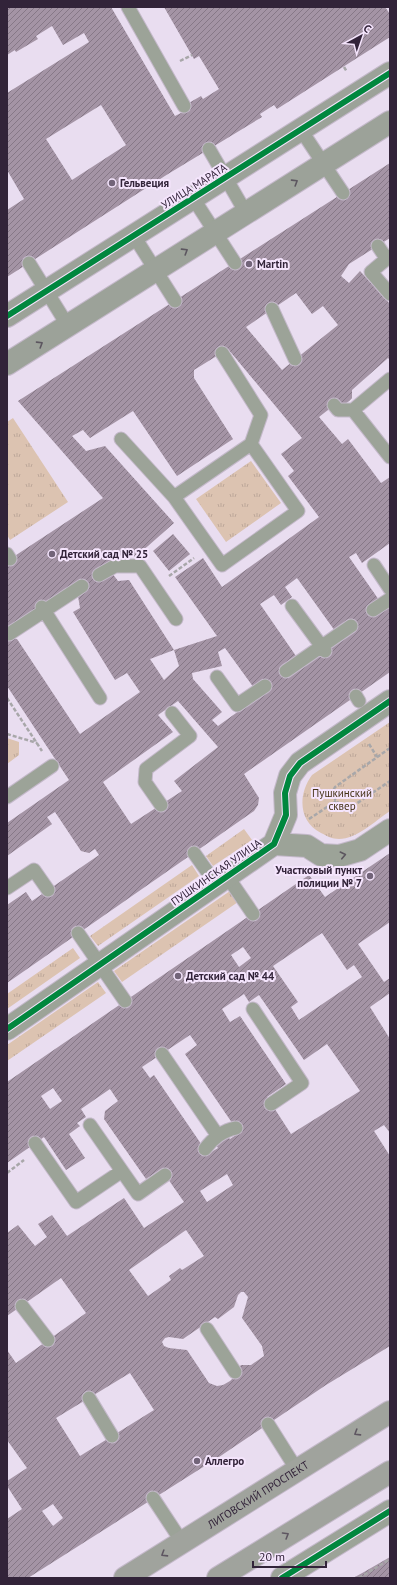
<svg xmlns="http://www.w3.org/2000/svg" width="397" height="1585" font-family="'PT Sans',sans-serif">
<defs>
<pattern id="grass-tufts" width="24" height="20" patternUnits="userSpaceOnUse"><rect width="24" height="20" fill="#dcc3b1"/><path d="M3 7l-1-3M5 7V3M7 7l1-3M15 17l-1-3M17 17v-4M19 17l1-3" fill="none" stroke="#bda799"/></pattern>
<pattern id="building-hatch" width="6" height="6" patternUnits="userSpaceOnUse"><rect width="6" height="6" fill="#a494a5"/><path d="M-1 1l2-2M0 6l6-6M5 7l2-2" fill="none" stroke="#867887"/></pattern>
</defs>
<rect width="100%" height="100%" fill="#e9ddf0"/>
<path fill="url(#grass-tufts)" d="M13,418L68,502L10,540L7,535V422Z
M251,461L281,503L226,542L196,499Z
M390,722V811C375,821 357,839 339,839C332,839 327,836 321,833C298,821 298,794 312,775Z
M7,738L19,742V755L7,764Z
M244,829L252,840L213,866L206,856Z
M192,865L199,876L98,946L90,936Z
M230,891L238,902L122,982L114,971Z
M73,948L80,958L7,1009V994Z
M98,982L106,993L7,1061V1045Z"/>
<path fill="url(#building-hatch)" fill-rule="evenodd" d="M7,7H111L175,116L183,112L180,108L201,96L203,99L219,89L199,56L194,59L164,7H385L390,14V37L277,109L274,105L260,114L262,117L168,174L7,277V210L24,199L7,170V93L89,42L84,33L63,45L52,26L36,36L38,39L16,52L15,50L7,55ZM101,105L126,145L72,180L46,139Z
M390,163V238L349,264L341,276L349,283L360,271L390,304V360L388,358L352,390V398L349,401L345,404L338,402L319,417L342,444L348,439L381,483L390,477V543L362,563L356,553L349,557L379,600L390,606V672L244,774L259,798L258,805L254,811L7,983V905L26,892L32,901L99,855L95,849L89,853L81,851L55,812L47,817L52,824L7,856V823L69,780L7,686V631L11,638L17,639L80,734L140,692L127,673L115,680L73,612L80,608L78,596L7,628V561L103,498L18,401ZM296,293L312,314L323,306L338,325L282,370L246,327ZM228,349L302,438L281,454L294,471L288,476L319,517L222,587L203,558L175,577L217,636L174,650L129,580L118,581L112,573H96L130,552L134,557L148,546L174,523L105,446L86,451L72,436L83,430L90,438L133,411L177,476L233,439L194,378V370ZM297,578L335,631L296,656L260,604L274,595L281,605L292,597L285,587ZM225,648L254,688L268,690L218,726L212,720L222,712L193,679L192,673L222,666L218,652ZM174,650L179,666L164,680L150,659ZM178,701L218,747L174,781L182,791L131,824L103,782L173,732L158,715Z
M173,534L190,554L169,571L153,551Z
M390,853V922L358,944L384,982L390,978V993L370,1007L390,1039V1133L384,1125L374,1131L390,1156V1346L326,1385L222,1455L28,1578H7V1519L22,1509L7,1486V1481L27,1468L7,1440V1350L16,1363L86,1313L61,1278L7,1316V1233L18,1225L35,1246L47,1237L38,1224L52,1215L67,1236L124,1198L144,1228L184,1202L161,1169L146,1179L104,1119L105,1111L118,1101L110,1089L81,1109L86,1117L77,1123L80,1126L69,1134L85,1158L66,1170L44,1137L7,1163V1082L309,875L325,897ZM322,933L347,970L354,965L362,977L299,1020L291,1007L298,1002L273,966ZM243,947L251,958L239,967L231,955ZM244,994L249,1002L259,995L304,1060L327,1044L360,1091L291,1134L267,1097L286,1084L240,1016L230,1022L222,1009ZM190,1035L197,1045L185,1054L239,1133L230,1139L227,1136L215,1144L218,1148L208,1154L154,1075L150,1078L142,1067ZM53,1088L62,1101L50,1109L41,1096ZM227,1174L233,1185L207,1202L200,1191ZM186,1230L204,1256L182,1270L180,1268L169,1276L171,1280L148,1296L129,1270ZM241,1292H244L248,1297L242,1318L262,1346L264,1356L251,1365H241L233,1375V1378L230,1381L223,1385L217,1386L209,1383L187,1350L169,1348L164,1346L162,1342L165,1338L169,1337L183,1339L215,1317L218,1319L234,1307L238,1295ZM130,1373L154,1410L80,1456L56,1418ZM53,1504L63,1518L53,1526L42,1511Z
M390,1557V1578H353L364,1572Z"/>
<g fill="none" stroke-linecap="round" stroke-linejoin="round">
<defs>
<path id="lane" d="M128,7L184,106
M301,130L343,193
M209,149L246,213
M193,198L235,263
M134,236L175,301
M378,246L386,258
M390,256L371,272L390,294
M29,263L68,326
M272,309L295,359
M334,405L338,410H353L390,457
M353,410L390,379
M121,439L174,497L222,565L298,511L251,444
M174,497L251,444L261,415L222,353
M7,554L10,559
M374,565L390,589
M99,575L115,566H140L176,619
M292,606L325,651
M42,607L100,698
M373,610L390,599
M9,634L82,586
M286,671L351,626
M217,677L237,705L265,686
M356,696L359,701
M7,797L52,766
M161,805L145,782L146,769L190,736L172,713
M194,853L216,884
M227,876L253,914
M7,888L34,870L48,890
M78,933L125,1001
M253,1009L302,1083L271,1104
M162,1054L218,1136
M90,1125L138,1194L165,1175
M35,1143L76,1202L122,1171
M205,1149C212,1139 224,1130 236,1128
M22,1306L48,1340
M207,1329L235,1372
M89,1398L112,1436
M268,1424L297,1470
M153,1498L182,1542"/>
<path id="street" d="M274,844L307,846L321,855L339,856L360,850L390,830
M7,1029L274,844L286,815L285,793L290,776L300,763L390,701
M282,1578L390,1511"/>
<path id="secondary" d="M7,316L390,73
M7,364L390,122"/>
<g id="primary">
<path id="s1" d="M125,1578L390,1412"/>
<path d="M218,1578L390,1472"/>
</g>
</defs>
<use href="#lane" stroke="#c4b9ca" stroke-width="15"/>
<use href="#street" stroke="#c4b9ca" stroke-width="24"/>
<use href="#secondary" stroke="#c4b9ca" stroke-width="24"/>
<use href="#primary" stroke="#c4b9ca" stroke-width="24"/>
<path stroke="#a8a7a9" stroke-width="2.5" stroke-dasharray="4 2" stroke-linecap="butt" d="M180,61L192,55
M344,67L347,72
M169,576L194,558
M7,698L42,751
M7,734L37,743
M369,744L377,757
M390,748L335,787L332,793C336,802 339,806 350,808L390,781
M309,819L336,801
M7,1173L24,1160
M359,1578L390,1559"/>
<use href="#lane" stroke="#9ca398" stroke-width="13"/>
<use href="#street" stroke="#9ca398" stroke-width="22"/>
<use href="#secondary" stroke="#9ca299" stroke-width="22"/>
<use href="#primary" stroke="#a0a39d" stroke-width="22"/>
<defs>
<path id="cycleway" d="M7,316L390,73
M7,1029L274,844L286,815L285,793L290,776L300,763L390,701
M282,1578L390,1511"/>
</defs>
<use href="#cycleway" stroke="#f5e5fd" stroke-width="8"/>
<use href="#cycleway" stroke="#00873e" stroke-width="6"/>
</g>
<defs><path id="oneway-chevron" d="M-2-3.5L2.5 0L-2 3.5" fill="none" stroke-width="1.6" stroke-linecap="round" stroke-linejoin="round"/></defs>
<g stroke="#5c565f">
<use href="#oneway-chevron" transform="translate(295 182) rotate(-32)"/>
<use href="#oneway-chevron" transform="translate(185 251) rotate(-32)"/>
<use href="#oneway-chevron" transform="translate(40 344) rotate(-32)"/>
<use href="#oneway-chevron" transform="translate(343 855) rotate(-13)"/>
</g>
<g stroke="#5e5661">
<use href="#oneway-chevron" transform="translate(357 1433) rotate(148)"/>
<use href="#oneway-chevron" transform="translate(286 1535) rotate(-31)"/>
<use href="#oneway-chevron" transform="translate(164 1554) rotate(148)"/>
</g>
<g fill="#726479" stroke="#f5e5fd" stroke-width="1.5">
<circle cx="112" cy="183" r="4"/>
<circle cx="249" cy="264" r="4"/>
<circle cx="52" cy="554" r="4"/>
<circle cx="370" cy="876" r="4"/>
<circle cx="178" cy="976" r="4"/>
<circle cx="197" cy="1461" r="4"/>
</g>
<g text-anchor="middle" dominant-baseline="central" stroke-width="4" stroke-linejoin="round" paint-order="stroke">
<g font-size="11" font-weight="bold" fill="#322339" stroke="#f5e5fd" text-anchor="start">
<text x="120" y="183">Гельвеция</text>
<text x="257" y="264">Martin</text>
<text x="60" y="554">Детский сад № 25</text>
<text x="362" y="870" text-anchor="end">Участковый пункт<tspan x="362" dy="13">полиции № 7</tspan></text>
<text x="186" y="976">Детский сад № 44</text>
<text x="205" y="1461">Аллегро</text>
</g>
<g font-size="11" fill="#322339" stroke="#f5e5fd">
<text transform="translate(194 186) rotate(-32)">УЛИЦА МАРАТА</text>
<text transform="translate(216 872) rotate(-35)">ПУШКИНСКАЯ УЛИЦА</text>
<text stroke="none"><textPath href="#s1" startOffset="157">ЛИГОВСКИЙ ПРОСПЕКТ</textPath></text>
</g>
<g font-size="11" fill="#453217" stroke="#f5e5fd">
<text x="342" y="793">Пушкинский<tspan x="342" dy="13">сквер</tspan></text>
</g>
</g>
<rect width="397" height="1585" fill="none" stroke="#322339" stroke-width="16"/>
<g transform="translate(361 36) rotate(40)" stroke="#f5e5fd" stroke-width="3" paint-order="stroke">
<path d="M0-3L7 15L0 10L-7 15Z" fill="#322339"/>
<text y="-6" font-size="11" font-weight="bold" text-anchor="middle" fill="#322339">С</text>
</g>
<path d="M253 1561v6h73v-6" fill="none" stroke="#322339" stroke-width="2"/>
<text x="259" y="1561" font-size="12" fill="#322339" stroke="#f5e5fd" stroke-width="3" paint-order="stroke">20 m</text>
</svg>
